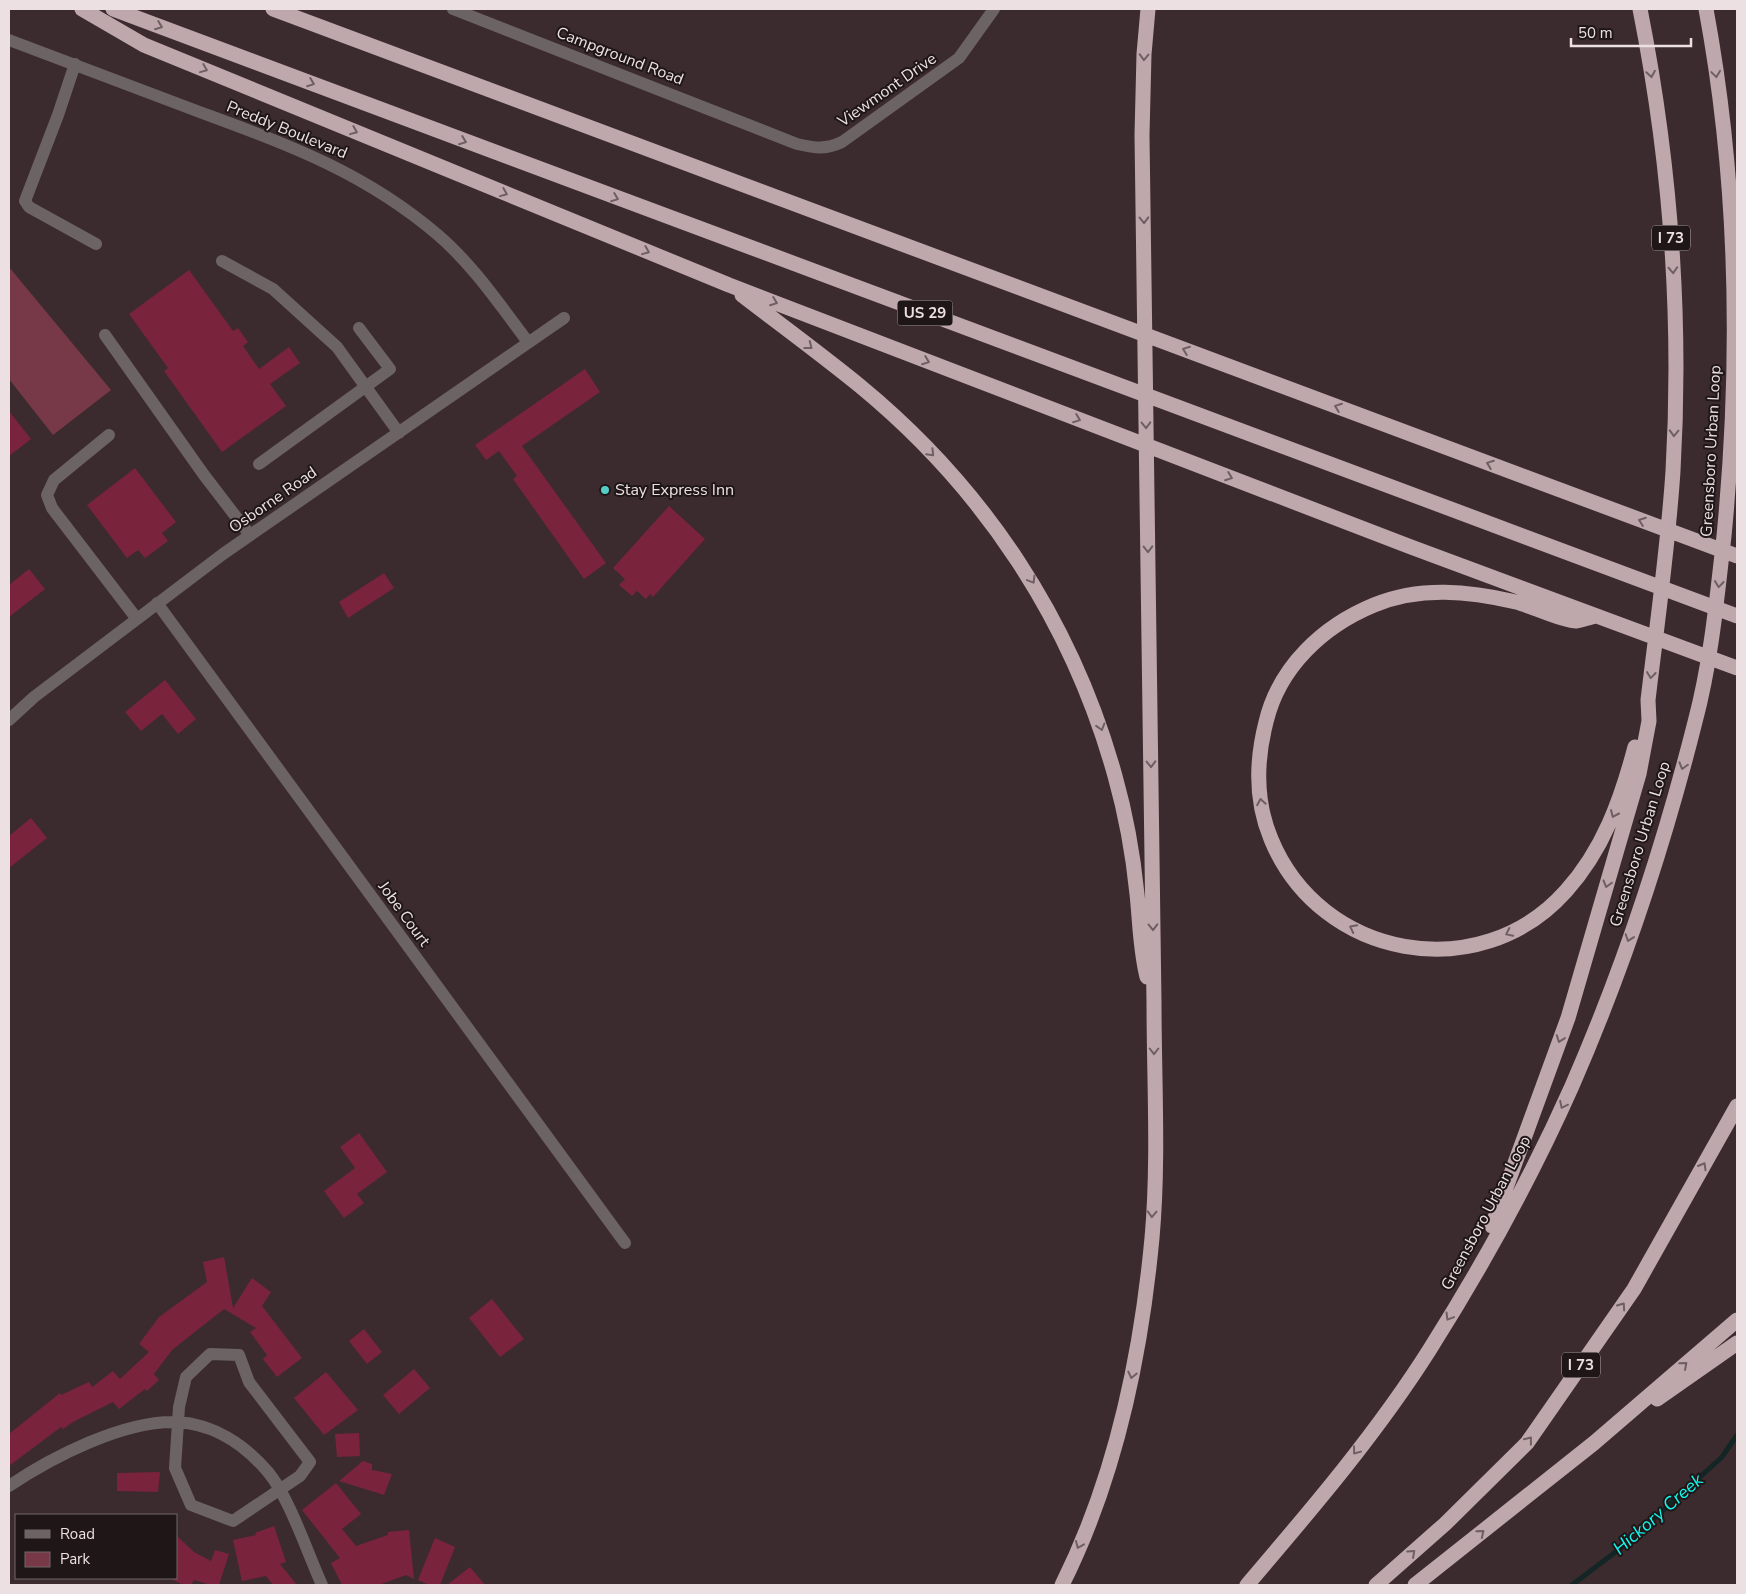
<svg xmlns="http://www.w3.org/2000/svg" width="1746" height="1594" font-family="'Nunito Sans',sans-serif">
<rect width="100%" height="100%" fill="#3c2b2e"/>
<path fill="#773847" d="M9,267L111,390L53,435L9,379Z"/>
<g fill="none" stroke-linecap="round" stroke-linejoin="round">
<path stroke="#132524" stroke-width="5" d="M1572,1585L1626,1544L1722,1457L1737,1435"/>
</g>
<path fill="#79233d" d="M189,270L233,331L238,328L248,342L243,346L259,369L289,347L300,363L270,384L286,406L222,452L164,371L168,368L129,314Z
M585,369L600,392L522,446L606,563L584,579L513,479L517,476L499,451L486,460L475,445Z
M9,411L31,439L9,456Z
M135,468L176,522L162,533L168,541L145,558L138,550L127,558L87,505Z
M669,506L705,539L653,597L650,594L646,599L637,591L632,596L619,585L625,579L613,568Z
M29,569L45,589L9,617V585Z
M384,573L394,588L348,618L339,602Z
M165,680L196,719L178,734L162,714L141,731L125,712Z
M31,818L47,838L9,868V836Z
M359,1133L387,1172L357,1194L364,1203L344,1218L324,1191L355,1168L340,1147Z
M224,1257L233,1308L252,1278L271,1292L262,1306L302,1358L277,1377L263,1359L267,1355L250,1332L256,1328L224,1309L172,1350L154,1374L159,1380L147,1391L145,1389L119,1409L113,1402L73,1422L63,1429L61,1427L9,1466V1434L60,1393L61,1395L89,1382L92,1387L113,1371L120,1379L149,1352L139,1344L159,1317L207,1282L203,1262Z
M492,1299L524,1339L500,1357L469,1318Z
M364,1329L382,1352L367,1364L349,1341Z
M414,1369L430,1388L399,1414L383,1395Z
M326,1372L358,1410L324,1435L294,1398Z
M359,1433L360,1456L337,1457L335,1434Z
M363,1461L372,1464V1470L392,1474L384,1495L339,1481Z
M160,1472L158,1492L117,1491V1473Z
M336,1483L361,1514L342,1529L356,1546L388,1535V1532L409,1530L414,1579L406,1575L379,1585H342L331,1563L340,1558L302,1510Z
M274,1526L286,1562L280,1564L297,1585H273L266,1576L242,1581L233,1540L256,1535L255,1533Z
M176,1535L194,1552L211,1561L215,1550L229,1554L219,1585H211L194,1580L191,1585H184L173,1580L176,1578Z
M435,1538L455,1547L440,1585H429L418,1580Z
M470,1567L485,1585H447Z"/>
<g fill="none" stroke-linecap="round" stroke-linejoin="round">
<path stroke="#6c6364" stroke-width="12" d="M453,9L797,144C815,148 825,150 842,142L959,58L994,9
M9,40C71,63 134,87 197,111C286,144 363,171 438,235C473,265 500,305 528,342
M75,64L58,115L25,201L29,207L96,244
M222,261L273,289L337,347L399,433
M105,335L204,475L250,535
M109,435L54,480L47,495L52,508L137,619
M259,464L390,369L359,328
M157,603L625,1243
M9,720L34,697L223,554L564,318
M210,1354L239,1355L249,1382L310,1462L300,1476L233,1521L191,1505L175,1468L179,1407L186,1377Z
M9,1486C52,1457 124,1420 177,1422C214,1424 245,1445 268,1472C289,1497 308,1554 322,1585"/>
<path stroke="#bea8ac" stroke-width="15" d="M82,9L144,45L729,285L1411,547L1737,668
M113,9L1737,616
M273,9L1737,556
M742,295C781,325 822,355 860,386C984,488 1072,621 1115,776C1126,815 1133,854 1137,894C1140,922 1140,949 1147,977
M1596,616C1590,617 1582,620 1576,621C1562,621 1532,606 1516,602C1469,591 1420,586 1374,605C1323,626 1279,667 1266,722C1256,761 1255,801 1271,839C1320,959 1480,988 1566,891C1603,850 1621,800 1635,747
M1492,1226L1568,1018L1639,774L1649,721L1648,700C1657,624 1668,548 1673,471C1682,317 1670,160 1640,9
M1657,1399L1737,1343
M1062,1585C1115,1479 1141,1356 1152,1238C1159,1160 1154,1080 1154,1002L1142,135L1144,54L1148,9
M1247,1585C1311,1510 1377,1433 1430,1349C1483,1265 1532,1176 1572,1086C1623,969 1664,845 1695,722C1711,662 1717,598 1724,536C1741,361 1738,182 1706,9
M1376,1585L1445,1524L1527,1443L1634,1289L1737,1106
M1415,1585L1594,1443L1737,1320"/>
</g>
<defs><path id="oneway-chevron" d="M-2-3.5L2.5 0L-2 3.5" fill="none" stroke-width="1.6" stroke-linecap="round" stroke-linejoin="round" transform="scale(1.25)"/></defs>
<g stroke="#6e5f62">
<use href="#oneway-chevron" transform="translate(159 26) rotate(21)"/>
<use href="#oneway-chevron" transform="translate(1144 57) rotate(92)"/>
<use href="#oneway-chevron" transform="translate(204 69) rotate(22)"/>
<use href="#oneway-chevron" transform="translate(1651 74) rotate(81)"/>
<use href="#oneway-chevron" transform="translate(1716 74) rotate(82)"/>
<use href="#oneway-chevron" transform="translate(311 83) rotate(21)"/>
<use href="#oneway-chevron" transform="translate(354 131) rotate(22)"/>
<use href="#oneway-chevron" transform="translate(463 141) rotate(21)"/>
<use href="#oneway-chevron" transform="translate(504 193) rotate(22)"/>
<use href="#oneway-chevron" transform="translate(615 198) rotate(21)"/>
<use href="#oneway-chevron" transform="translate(1144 220) rotate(89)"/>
<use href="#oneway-chevron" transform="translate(646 251) rotate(22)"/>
<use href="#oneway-chevron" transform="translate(1673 270) rotate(87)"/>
<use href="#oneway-chevron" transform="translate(774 302) rotate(21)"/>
<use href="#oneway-chevron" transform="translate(809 346) rotate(38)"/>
<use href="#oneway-chevron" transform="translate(1186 350) rotate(-159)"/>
<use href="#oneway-chevron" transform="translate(926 361) rotate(21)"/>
<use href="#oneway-chevron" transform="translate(1338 407) rotate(-159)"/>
<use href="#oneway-chevron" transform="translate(1077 419) rotate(21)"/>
<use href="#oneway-chevron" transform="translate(1146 425) rotate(89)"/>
<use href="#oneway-chevron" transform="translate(1674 433) rotate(92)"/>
<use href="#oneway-chevron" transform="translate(931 453) rotate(46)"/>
<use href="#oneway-chevron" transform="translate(1490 464) rotate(-159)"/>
<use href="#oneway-chevron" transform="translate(1229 477) rotate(21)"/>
<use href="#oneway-chevron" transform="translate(1642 521) rotate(-160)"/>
<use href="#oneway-chevron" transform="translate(1148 549) rotate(89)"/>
<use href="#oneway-chevron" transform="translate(1032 580) rotate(59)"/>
<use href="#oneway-chevron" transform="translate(1719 584) rotate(96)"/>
<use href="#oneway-chevron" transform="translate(1651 675) rotate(97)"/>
<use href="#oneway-chevron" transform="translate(1101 727) rotate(73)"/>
<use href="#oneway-chevron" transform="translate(1151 764) rotate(89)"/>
<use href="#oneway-chevron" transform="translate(1683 766) rotate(106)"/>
<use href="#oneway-chevron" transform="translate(1261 802) rotate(-100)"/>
<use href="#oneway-chevron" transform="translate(1614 814) rotate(114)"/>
<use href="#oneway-chevron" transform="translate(1607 884) rotate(106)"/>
<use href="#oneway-chevron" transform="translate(1153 927) rotate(89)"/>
<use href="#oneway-chevron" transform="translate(1353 928) rotate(-153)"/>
<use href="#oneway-chevron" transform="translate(1509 933) rotate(154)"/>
<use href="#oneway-chevron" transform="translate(1629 938) rotate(109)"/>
<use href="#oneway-chevron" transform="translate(1560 1039) rotate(110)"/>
<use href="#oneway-chevron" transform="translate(1154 1051) rotate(90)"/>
<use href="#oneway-chevron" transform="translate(1563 1105) rotate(116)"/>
<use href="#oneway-chevron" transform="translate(1703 1166) rotate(-60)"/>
<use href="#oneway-chevron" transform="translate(1152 1214) rotate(92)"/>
<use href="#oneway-chevron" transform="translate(1622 1306) rotate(-55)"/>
<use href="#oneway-chevron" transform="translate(1449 1317) rotate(121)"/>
<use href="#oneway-chevron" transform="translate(1684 1365) rotate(-41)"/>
<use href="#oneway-chevron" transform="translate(1132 1375) rotate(103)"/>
<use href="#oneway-chevron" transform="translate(1529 1440) rotate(-52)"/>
<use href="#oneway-chevron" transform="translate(1356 1451) rotate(127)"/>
<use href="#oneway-chevron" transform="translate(1481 1533) rotate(-39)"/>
<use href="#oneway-chevron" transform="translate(1079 1545) rotate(113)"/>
<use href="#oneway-chevron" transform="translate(1412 1553) rotate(-42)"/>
</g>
<circle fill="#54cdc7" stroke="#1e1617" stroke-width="2" cx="605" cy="490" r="5"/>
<g text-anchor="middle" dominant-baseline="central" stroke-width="4" stroke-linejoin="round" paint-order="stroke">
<g fill="#1e1617" stroke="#aea3a5" stroke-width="1">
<rect x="1652" y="225.5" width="38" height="25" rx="4"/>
<rect x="897.5" y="300.5" width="55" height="25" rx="4"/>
<rect x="1562" y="1352.5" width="38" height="25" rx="4"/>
</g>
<g font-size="15" font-weight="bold" fill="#ece0e2">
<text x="1671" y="238">I 73</text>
<text x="925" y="313">US 29</text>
<text x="1581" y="1365">I 73</text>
</g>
<g font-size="16" fill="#ece0e2" stroke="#1e1617">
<text transform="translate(620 56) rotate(21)">Campground Road</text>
<text transform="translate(887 90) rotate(-35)">Viewmont Drive</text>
<text transform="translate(287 130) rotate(22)">Preddy Boulevard</text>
<text transform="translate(1711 451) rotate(-87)">Greensboro Urban Loop</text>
<text transform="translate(273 500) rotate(-35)">Osborne Road</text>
<text transform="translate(1640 844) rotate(-73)">Greensboro Urban Loop</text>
<text transform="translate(404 914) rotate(54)">Jobe Court</text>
<text transform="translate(1486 1213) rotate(-62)">Greensboro Urban Loop</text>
</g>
<g font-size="16" fill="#ece0e2" stroke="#1e1617" text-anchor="start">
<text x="615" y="490">Stay Express Inn</text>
</g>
<g font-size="18" font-style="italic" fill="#12f8ef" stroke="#1e1617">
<text transform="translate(1658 1514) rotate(-41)">Hickory Creek</text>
</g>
</g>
<rect width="1746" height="1594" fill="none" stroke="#ece0e2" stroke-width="20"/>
<rect x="15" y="1514" width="162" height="65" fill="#1e1617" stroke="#706768"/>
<rect x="25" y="1530" width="25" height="8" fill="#6c6364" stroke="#706768"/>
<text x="60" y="1539" font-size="15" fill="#ece0e2">Road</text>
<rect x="25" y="1552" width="25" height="15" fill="#773847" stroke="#706768"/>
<text x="60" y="1564" font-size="15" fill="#ece0e2">Park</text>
<path d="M1571 38v8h120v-8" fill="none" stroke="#ece0e2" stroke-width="2.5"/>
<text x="1578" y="38" font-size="15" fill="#ece0e2" stroke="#1e1617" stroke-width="4" paint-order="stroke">50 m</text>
</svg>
